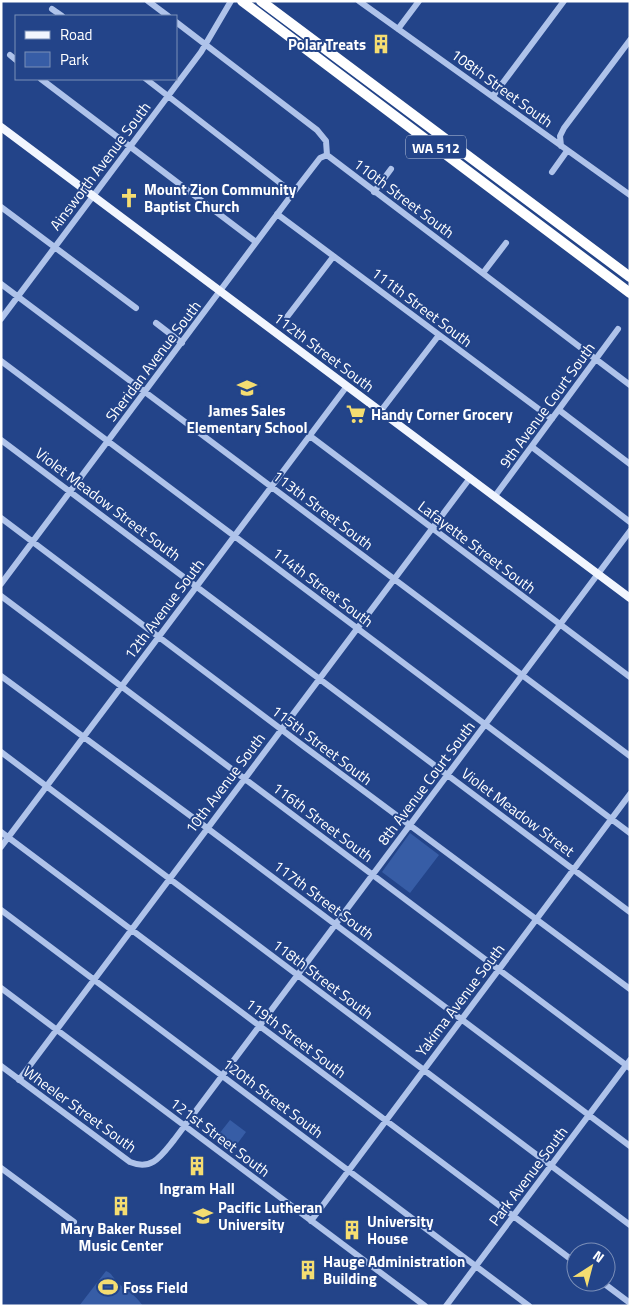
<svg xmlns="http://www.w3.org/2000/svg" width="631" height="1307" font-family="'Titillium Web',sans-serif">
<rect width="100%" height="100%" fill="#234489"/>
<path fill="#375da6" d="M410,833L439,855L410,893L382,872Z
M230,1120L246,1132L232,1151L215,1139Z
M106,1271C112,1273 113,1278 118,1283C128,1292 134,1293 143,1306H79Z"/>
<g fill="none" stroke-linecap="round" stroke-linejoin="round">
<path stroke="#afc3ea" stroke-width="6" d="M148,1L168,16
M359,1L630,195
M52,9L62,16
M176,22L317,130L326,141L327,155L630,385
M398,29L419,1
M10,55L16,60
M41,79L256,242
M146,79L293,193
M493,96L564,1
M561,146L560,136L564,128L630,40
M552,172L567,151
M374,192L391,169
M1,207L136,308
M277,214L552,419
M483,273L506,243
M1,284L630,756
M287,317L333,257
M1,319L201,52L231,1
M156,323L182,343
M1,361L630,833
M559,410L630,464
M380,412L439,335
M310,436L630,677
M1,440L630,912
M532,447L630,522
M495,496L618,329
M1,518L306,748L630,989
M1,584L293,193L320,158L327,155
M1,596L630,1068
M1,676L207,828L630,1146
M1,752L630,1225
M1,832L576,1263
M1,847L347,386
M1,910L529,1306
M1,988L425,1306
M1,1066L130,1162C152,1171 161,1156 174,1140L630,531
M19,1080L470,478
M1,1168L74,1222
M311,1221L630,794
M602,1282L630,1303
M446,1306L630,1060"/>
<path stroke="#f2f6fe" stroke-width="8" d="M1,127L630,598"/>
<path stroke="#fff" stroke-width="10" d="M242,1L630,293
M261,1L630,277"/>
</g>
<defs>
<symbol id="building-bare" viewBox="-9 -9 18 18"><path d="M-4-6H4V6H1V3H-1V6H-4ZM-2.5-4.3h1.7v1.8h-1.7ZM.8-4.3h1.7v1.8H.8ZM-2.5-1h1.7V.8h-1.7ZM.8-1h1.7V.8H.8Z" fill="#f5dd71" stroke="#234489" stroke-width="2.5" paint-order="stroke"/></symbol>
<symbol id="church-bare" viewBox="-9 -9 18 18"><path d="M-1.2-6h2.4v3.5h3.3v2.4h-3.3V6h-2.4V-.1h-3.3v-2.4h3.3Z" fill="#f5dd71" stroke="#234489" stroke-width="2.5" paint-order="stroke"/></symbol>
<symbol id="school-bare" viewBox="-9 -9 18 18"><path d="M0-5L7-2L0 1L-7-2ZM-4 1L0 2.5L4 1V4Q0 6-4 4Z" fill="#f5dd71" stroke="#234489" stroke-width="2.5" paint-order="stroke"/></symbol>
<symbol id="supermarket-bare" viewBox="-9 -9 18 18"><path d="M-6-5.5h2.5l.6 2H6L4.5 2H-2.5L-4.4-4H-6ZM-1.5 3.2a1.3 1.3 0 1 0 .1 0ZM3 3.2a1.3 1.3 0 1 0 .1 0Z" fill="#f5dd71" stroke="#234489" stroke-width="2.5" paint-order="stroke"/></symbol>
<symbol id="university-bare" viewBox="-9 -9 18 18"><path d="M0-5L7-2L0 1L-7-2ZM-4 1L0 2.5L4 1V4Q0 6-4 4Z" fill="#f5dd71" stroke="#234489" stroke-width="2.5" paint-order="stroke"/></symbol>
<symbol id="stadium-bare" viewBox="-9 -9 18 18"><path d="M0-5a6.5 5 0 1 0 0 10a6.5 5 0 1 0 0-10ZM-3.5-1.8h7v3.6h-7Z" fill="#f5dd71" stroke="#234489" stroke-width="2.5" paint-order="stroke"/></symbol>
</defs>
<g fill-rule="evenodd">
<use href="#building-bare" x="367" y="30" width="28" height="28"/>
<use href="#church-bare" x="115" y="184" width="28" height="28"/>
<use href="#school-bare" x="233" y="374" width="28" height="28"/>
<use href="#supermarket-bare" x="342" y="400" width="28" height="28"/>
<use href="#building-bare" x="183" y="1152" width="28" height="28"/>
<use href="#building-bare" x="107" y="1192" width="28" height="28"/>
<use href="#university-bare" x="189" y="1202" width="28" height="28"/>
<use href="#building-bare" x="338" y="1216" width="28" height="28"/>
<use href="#building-bare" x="294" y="1256" width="28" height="28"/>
<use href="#stadium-bare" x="94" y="1273" width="28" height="28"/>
</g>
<g text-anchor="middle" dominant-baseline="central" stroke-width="4" stroke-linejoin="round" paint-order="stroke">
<rect fill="#234489" stroke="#bdc7dc" stroke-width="1" x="406" y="135.5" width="60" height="23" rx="4"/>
<g font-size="14" font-weight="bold" fill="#fff">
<text x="436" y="147">WA 512</text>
</g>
<g font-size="15" font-weight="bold" fill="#fff" stroke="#234489" text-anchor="start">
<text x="366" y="44" text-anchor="end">Polar Treats</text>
<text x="144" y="189">Mount Zion Community<tspan x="144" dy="17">Baptist Church</tspan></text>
<text x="247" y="410" text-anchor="middle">James Sales<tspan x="247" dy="17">Elementary School</tspan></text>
<text x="371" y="414">Handy Corner Grocery</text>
<text x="197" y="1188" text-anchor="middle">Ingram Hall</text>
<text x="218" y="1207">Pacific Lutheran<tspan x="218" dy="17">University</tspan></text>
<text x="367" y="1221">University<tspan x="367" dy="17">House</tspan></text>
<text x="121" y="1228" text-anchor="middle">Mary Baker Russel<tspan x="121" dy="17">Music Center</tspan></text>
<text x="323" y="1261">Hauge Administration<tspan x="323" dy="17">Building</tspan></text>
<text x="123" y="1287">Foss Field</text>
</g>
<g font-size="15" fill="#fff" stroke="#234489">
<text transform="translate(502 88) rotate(36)">108th Street South</text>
<text transform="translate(100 166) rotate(-53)">Ainsworth Avenue South</text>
<text transform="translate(404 198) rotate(37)">110th Street South</text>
<text transform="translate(422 307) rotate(37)">111th Street South</text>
<text transform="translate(324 352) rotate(37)">112th Street South</text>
<text transform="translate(153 361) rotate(-53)">Sheridan Avenue South</text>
<text transform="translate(547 405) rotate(-54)">9th Avenue Court South</text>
<text transform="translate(108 504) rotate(37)">Violet Meadow Street South</text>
<text transform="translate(323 510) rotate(37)">113th Street South</text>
<text transform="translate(477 547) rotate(37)">Lafayette Street South</text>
<text transform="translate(323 587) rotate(37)">114th Street South</text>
<text transform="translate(164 609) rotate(-53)">12th Avenue South</text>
<text transform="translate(322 745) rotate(37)">115th Street South</text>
<text transform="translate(225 783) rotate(-53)">10th Avenue South</text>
<text transform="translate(426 783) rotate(-53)">8th Avenue Court South</text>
<text transform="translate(518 812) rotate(37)">Violet Meadow Street</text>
<text transform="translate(323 822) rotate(37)">116th Street South</text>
<text transform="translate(324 900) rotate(37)">117th Street South</text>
<text transform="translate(323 979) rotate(37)">118th Street South</text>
<text transform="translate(460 1000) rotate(-53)">Yakima Avenue South</text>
<text transform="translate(296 1038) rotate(37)">119th Street South</text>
<text transform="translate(273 1098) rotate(37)">120th Street South</text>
<text transform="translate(80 1109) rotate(36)">Wheeler Street South</text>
<text transform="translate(220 1137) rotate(37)">121st Street South</text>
<text transform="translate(528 1176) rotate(-53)">Park Avenue South</text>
</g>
</g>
<rect width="631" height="1307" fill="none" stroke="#ffffff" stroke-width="5"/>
<rect x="15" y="15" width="162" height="65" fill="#234489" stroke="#7b8fb8"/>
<rect x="25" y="31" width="25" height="8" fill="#f2f6fe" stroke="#7b8fb8"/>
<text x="60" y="40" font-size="15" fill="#ffffff">Road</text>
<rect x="25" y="52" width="25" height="15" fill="#375da6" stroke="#7b8fb8"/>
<text x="60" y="65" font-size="15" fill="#ffffff">Park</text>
<g transform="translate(591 1267) rotate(36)"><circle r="24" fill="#234489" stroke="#7b8fb8"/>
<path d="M0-4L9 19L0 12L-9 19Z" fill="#f5dd71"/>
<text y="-8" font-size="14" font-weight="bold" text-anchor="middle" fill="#ffffff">N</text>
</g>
</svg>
